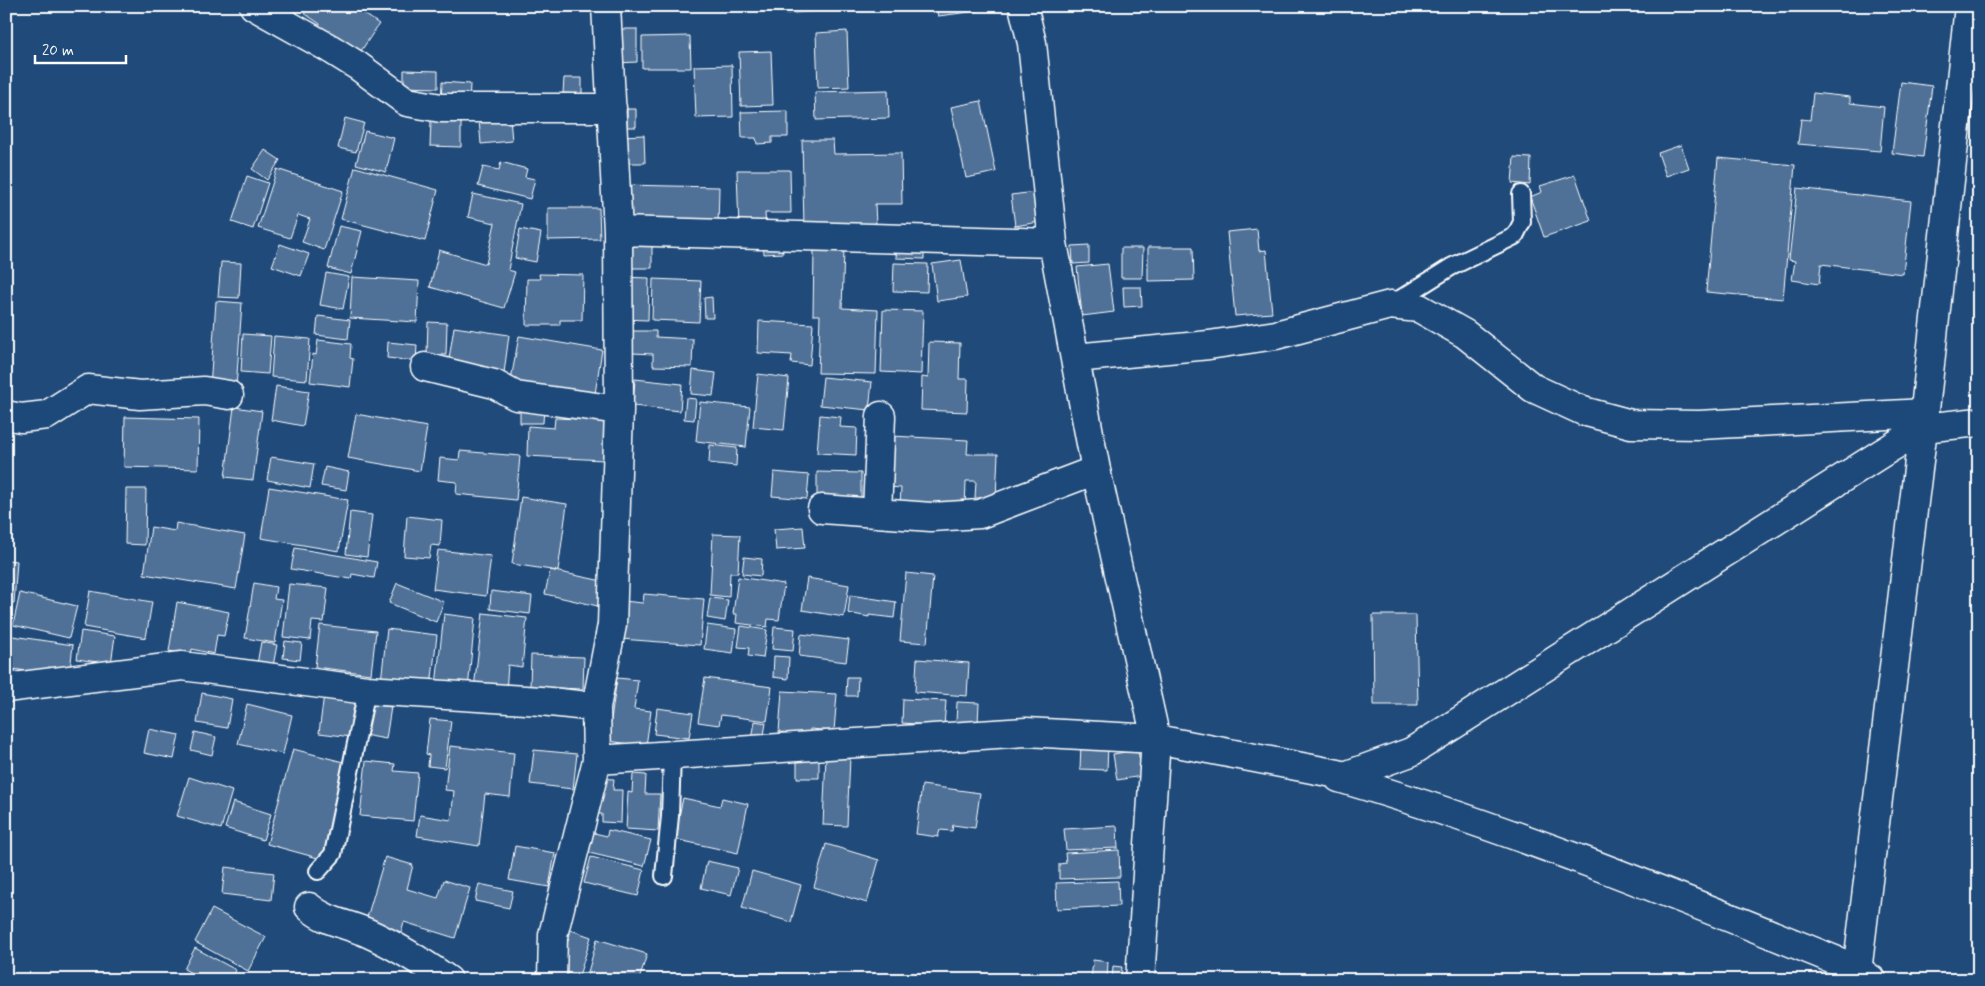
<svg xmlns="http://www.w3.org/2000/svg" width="1985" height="986" font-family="Mynerve,sans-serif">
<rect width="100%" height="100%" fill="#1f4a7a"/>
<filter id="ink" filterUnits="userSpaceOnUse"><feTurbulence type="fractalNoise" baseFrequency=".02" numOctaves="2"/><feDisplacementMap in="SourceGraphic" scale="10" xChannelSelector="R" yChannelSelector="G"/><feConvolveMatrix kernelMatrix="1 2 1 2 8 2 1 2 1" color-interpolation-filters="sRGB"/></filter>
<g filter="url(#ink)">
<path fill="#507197" stroke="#fff" d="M309,6H353L379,24L361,51L344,40L341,45L318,29L320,24L304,13Z
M689,6H779V9Z
M783,6H867V7L784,14Z
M936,6H977L978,11L938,16Z
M617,29H637V62L618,63Z
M847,31L849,87L818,88L816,33Z
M690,36L691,68H642V37Z
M771,51L773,105L741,106L739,52Z
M732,65L733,117L696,118L694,66Z
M404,70L438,71V88L404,87Z
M564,78H582V94L563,93Z
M442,82L470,84L469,105L441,103Z
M1901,82L1932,86L1923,157L1892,153Z
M888,90L889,118L816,120L815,92Z
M1813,93L1850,97V103L1884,107L1880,151L1798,144L1801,119L1810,120Z
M981,101L996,172L966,178L951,107Z
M627,109H636V127H627Z
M788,111V137H772V143L757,144L756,138H742L741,112Z
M345,118L364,123L356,152L338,148Z
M510,118L512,141L481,144L479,120Z
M431,121L461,122V147L430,146Z
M365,131L394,138L386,172L356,164Z
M644,135L645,163H622L621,136Z
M802,140H833L834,154L901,153L902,204H875L876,225L804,227Z
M1681,145L1689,168L1666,176L1658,153Z
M265,150L280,160L267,180L252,169Z
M1514,157L1531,158L1530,185L1512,183Z
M1718,158L1795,165L1783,299L1706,292Z
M501,162L527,169L525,177L535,179L530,199L478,186L483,167L499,170Z
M355,167L438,190L425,241L341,219Z
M277,169L343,191L324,250L302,242L310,219L298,215L290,238L258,228Z
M737,170H790L791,213H765L766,229H739Z
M1575,175L1591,221L1544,237L1530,197L1542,192L1540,186Z
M247,176L268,183L253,229L232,222Z
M623,185L719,187L718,229L623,227Z
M1797,188L1911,201L1903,274L1821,264L1819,284L1792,280L1795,261L1789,260Z
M1035,192L1039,222L1015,226L1011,195Z
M473,194L521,204L508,270L515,272L504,308L430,287L439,250L486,264L495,223L468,217Z
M548,208H599L600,239L548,240Z
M339,226L362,231L351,274L328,268Z
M520,229L541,233L536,262L515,258Z
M1257,229L1259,251L1266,250L1272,313L1235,316L1227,232Z
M897,241L924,242V259L896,258Z
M652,242V268H626V243Z
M782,242L783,253L764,254L763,243Z
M280,244L309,254L301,276L272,266Z
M1089,245V263L1073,264L1072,246Z
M1148,247H1193L1194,280L1148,281Z
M1121,248H1143L1142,278H1121Z
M814,249L844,250L842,308L878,310L876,374L818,373L820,315H813Z
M961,260L967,297L937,301L932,264Z
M221,262L241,263L239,298L218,297Z
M894,263L928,264L927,292L893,291Z
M1108,264L1114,312L1082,316L1077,267Z
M326,273L349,277L343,309L320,305Z
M539,274L583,275L582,320H560V325H526L527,279H540Z
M352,277L419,281L417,322L350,318Z
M620,277L649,278L648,320L619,319Z
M653,279L701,281L699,322L652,320Z
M1123,287H1141L1142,306L1124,307Z
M712,297L713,318H705L704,298Z
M216,301L242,303L236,389L210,387Z
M883,310L923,311L921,374L881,372Z
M318,316L350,320L348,339L316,335Z
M759,321L813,324L810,365L791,363L792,355L758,353Z
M428,322L447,323L446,355L427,354Z
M454,327L509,335L504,373L448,365Z
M633,331H656V337L693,339L692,367L653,366V354L632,353Z
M243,334L271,336L268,374L241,372Z
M274,336L310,339L307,380L271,377Z
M519,336L602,350L594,400L510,385Z
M318,340L351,344L350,358L353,359L350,387L310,382L313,354L316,355Z
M388,342L417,345L416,361L387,358Z
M929,342L960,343L959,379H968L967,412L921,410L922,377L928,378Z
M693,370L716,373L713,396L691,394Z
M758,374L789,378L784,430L753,427Z
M823,377L872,382L869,410L820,405Z
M635,379L682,384L680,411L633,406Z
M276,386L309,391L303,426L271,420Z
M686,398L696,399L694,420L684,419Z
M700,402L750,407L746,447L696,441Z
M234,407L262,411L253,480L225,477Z
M520,407L544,408L543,423H520Z
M356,414L427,427L420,471L348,458Z
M820,415L841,417L840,427L857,428L856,455L817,453Z
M125,417L199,419L198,469L124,467Z
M555,418L606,420L604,460L527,456L528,426L554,428Z
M892,436L968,440L967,454H998L996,498H975L976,481H966L965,508L900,505L901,488L889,487Z
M710,445L737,448L736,466L709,463Z
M460,451L520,456L516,500L456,494L457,482L438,480L440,458L459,460Z
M271,457L314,464L310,488L267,480Z
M325,467L349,472L346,490L321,486Z
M774,472L809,475L807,499L772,496Z
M817,472L861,473V502L817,501Z
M269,487L348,500L339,551L261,538Z
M126,489H146L145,545L125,544Z
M521,497L567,504L558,571L512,564Z
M350,512L372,515L367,557L346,554Z
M407,516L442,520L440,546L431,545L429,558L404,556Z
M176,523L245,535L236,589L144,574L151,527L175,531Z
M803,527L805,548L776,550L774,529Z
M713,534L740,535L738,573H730L729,597L710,595Z
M295,548L377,562L374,578L352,574L351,579L291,569Z
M438,550L491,556L486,596L433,589Z
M744,557L762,559L761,576L742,574Z
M6,560L17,561L14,603H10L8,627L6,626Z
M550,570L607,582L602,607L545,594Z
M906,573L933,576L927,643L900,641Z
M738,577L784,584L779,620L768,619L767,627L736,623L737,614H733Z
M807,578L849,585L844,617L802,610Z
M254,583L276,587L274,599L282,600L275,643L245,638Z
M397,583L444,602L436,622L389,603Z
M289,584L328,588L324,622L312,621L310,640L283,637Z
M90,591L152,602L146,638L84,627Z
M491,591L532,596L530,614L490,609Z
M20,593L77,606L69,638L13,625Z
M644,594L704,599L700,645L621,639L623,601L643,603Z
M850,595L896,602L894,618L869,615V617L848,613Z
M710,598L728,600L725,621L707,618Z
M177,602L229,612L224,636L217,635L214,654L192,649L191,655L169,651Z
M483,613L527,618L522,667L508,665L506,692L474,688Z
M444,614L475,618L468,689L436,685Z
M1373,615H1416L1418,705H1374Z
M320,625L376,631L371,674L315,667Z
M707,625L736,629L733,653L704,649Z
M741,626L767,630L763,658L748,656L749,648L738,647Z
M774,627L795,629L793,651L772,649Z
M387,629L437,635L431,687L381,681Z
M81,631L115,636L111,664L77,659Z
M801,634L849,640L846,662L799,656Z
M6,635L73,645L70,670L48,667L47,674L6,668Z
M285,641L302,643L300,660L283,658Z
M261,642L277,645L273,666L257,664Z
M531,655L584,657L583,689L530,687Z
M774,656L789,657L788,679L773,677Z
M917,659L969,663L967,696L915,692Z
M847,677H858L857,696H846Z
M617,678L638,680L634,709L651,711L646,746L608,741Z
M705,678L772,687L767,721L721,715L719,725L698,722Z
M782,691L837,694L834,731L810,729V734L779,732Z
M202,693L232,699L227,728L197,723Z
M324,694L356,698L352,737L319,733Z
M903,699L946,701L944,726L902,723Z
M957,702L979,703L978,723L956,722Z
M247,704L292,715L283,754L238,744Z
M369,704L391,707L386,739L364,735Z
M657,708L693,713L689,738L654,734Z
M430,719L451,721L445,768L428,766L429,755L426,754Z
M755,721L766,723L763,741L752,740Z
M149,729L179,735L174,759L144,753Z
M195,732L216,737L212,755L191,750Z
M1081,744L1108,745L1107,770L1080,769Z
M450,746L514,753L510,797L485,794L479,846L417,836L420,815L451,820L454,791L445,790Z
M293,749L351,764L325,860L267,844Z
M534,750L577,754L573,789L530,784Z
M1138,750L1142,776L1117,780L1113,754Z
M819,756V778H797V757Z
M826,756L850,757L847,826L823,825Z
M366,761L395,764L394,771L418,773L413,821L360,816Z
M633,774L646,775L645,794H660L658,831L626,829L628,792L632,793Z
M189,777L232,791L221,829L177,816Z
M594,778L614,779L613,790H622L621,823L602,822V814H592Z
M922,785L980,793L975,828L953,825L952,831L940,830L938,837L916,834Z
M683,798L720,806L722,798L748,804L738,853L674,839Z
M233,802L271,814L263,840L225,828Z
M1117,826L1118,848L1066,850L1064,829Z
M608,830L651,840L644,866L585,852L590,832L607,836Z
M826,844L879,860L867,903L814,887Z
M515,846L555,853L549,887L509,880Z
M1119,850L1120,877L1059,879V864L1066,863L1065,853Z
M385,857L413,865L407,889L438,898L444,880L470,888L455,938L404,922L401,932L366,921Z
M591,857L644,870L638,896L584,883Z
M707,861L738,868L731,895L701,888Z
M225,867L274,873L271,900L222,894Z
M752,871L801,885L791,922L742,908Z
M1118,881L1119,906L1057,909L1056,883Z
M479,884L513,891L509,908L475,901Z
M212,909L266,937L248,971L195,942Z
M571,930L591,937L579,976L563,972L562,962Z
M597,939L647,954L639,980H600L587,976Z
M195,948L236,970L231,980H204L184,969Z
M1093,960L1108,962L1107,980H1091Z
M1113,966L1122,967L1121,980H1112Z"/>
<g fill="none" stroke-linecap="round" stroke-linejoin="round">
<defs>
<path id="lane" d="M1392,304L1451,267L1515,236L1522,222L1521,194
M318,871L333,854L367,690
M664,876L670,816L672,755"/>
<path id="street" d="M254,6L329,48L358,66L407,102L441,108H612
M1023,6L1032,43L1053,243L1096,470L1156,739L1140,980
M618,231L1053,243
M1075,358L1209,345L1276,335L1390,305L1419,308L1465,334L1533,388L1583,411L1631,424L1699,425L1925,413
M425,367L494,384L516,396L619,410
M6,415L21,418L47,415L88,389L140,395L204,391L229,395
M822,509L931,517L980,514L1096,470
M877,513L881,416
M6,688L182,666L367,690L541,701L596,707
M597,760L1026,732L1156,739L1338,774L1339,778C1516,830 1687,900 1857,969L1872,980
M1339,778L1411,752L1882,453L1923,428L1979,422
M309,907C326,922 348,924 368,933C397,946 422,962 448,980
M552,980L553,935L597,760L596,707L612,625L619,410L618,231L606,6"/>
<path id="secondary" d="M1856,980L1923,428L1969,6"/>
</defs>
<use href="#lane" stroke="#fff" stroke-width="20"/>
<use href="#street" stroke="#fff" stroke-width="31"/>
<use href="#secondary" stroke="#fff" stroke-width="31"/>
<use href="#lane" stroke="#1f4a7a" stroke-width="16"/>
<use href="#street" stroke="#1f4a7a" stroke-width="28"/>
<use href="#secondary" stroke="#1f4a7a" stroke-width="28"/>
</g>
</g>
<rect width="1985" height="986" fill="none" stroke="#1f4a7a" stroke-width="25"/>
<rect x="12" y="12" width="1960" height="961" fill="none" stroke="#fff" stroke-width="2" filter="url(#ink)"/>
<path d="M35 55v8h91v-8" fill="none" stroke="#ffffff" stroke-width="2.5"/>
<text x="42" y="55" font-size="15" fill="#ffffff" stroke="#1f4a7a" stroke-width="4" paint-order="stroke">20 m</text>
</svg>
